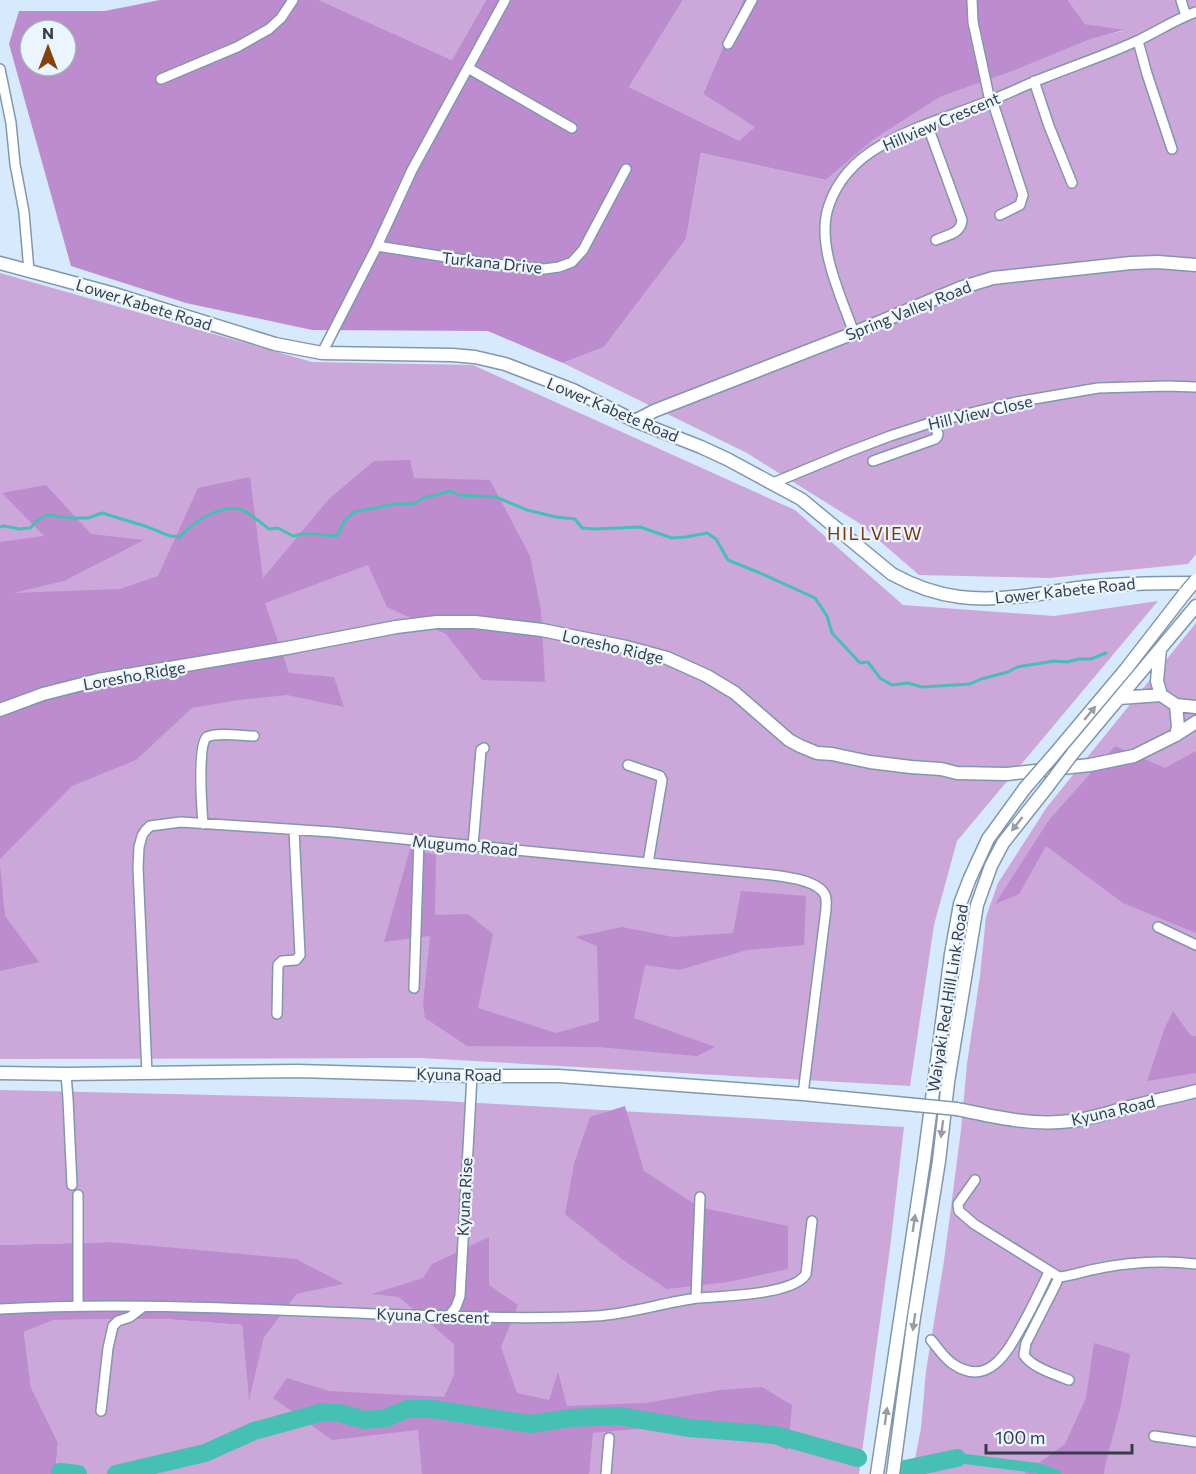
<svg xmlns="http://www.w3.org/2000/svg" width="1196" height="1474" font-family="Commissioner,sans-serif">
<rect width="100%" height="100%" fill="#d6e9fd"/>
<path fill="#cba7da" d="M319,0H486L452,60Z
M683,0H743L703,94L756,127L739,142L629,87Z
M1068,0H1196V554L1188,564L1049,578L919,575L859,523L747,453L563,363L604,347L686,239L701,153L826,180L873,140L940,97L1013,71L1090,38L1123,31L1085,24Z
M0,273L312,362L473,365L795,510L903,605L1054,616L1158,601L957,841L934,925L910,1086L421,1058L0,1059Z
M1196,623V1474H912L921,1428L926,1371L944,1261L961,1130L967,1064L980,976L986,917L998,883L1047,807Z
M0,1090L425,1100L904,1127L890,1248L859,1474H55L58,1443L31,1387L24,1332L52,1320L164,1319L242,1325L249,1397L264,1338L297,1294L343,1284L109,1242L0,1245Z"/>
<path fill="#bc8ccf" fill-rule="evenodd" d="M160,0H319L452,60L486,0H683L629,87L739,141L755,127L703,94L743,0H1068L1085,24L1124,30L1090,39L1013,71L940,97L873,140L826,180L701,153L686,239L604,347L563,363L488,331L312,330L186,303L71,266L9,44L19,11H105ZM30,30H66V66H30Z
M410,460L414,478L490,480L530,556L541,610L545,682L482,680L446,634L387,607L368,565L265,603L289,673L334,677L344,707L287,695L239,700L192,708L136,760L72,786L0,859V542L44,536L2,493L46,485L91,534L144,540L64,581L13,593L120,589L158,576L198,488L250,477L263,578L329,499L374,461Z
M1115,746L1165,768L1196,751V933L1123,903L1046,846L1019,894L995,904L1049,820Z
M410,849L436,855L435,915L468,914L493,934L478,1008L556,1033L599,1021L597,946L575,937L622,927L673,937L733,933L741,891L806,896L804,945L747,950L679,970L645,965L634,1018L715,1047L697,1056L598,1047L467,1046L425,1018L423,1003L430,936L384,942Z
M0,865L5,916L39,962L0,971Z
M1173,1011L1191,1036H1196V1073L1147,1081L1164,1030Z
M625,1106L644,1171L699,1207L788,1226V1269L728,1282L667,1289L623,1260L565,1214L574,1164L590,1117Z
M489,1237V1285L518,1305L501,1347L517,1393L549,1400L558,1372L567,1406L646,1403L720,1390L762,1387L792,1405L788,1450L719,1421L593,1433L589,1474H422L418,1430L332,1440L273,1398L287,1378L329,1391L444,1397L454,1375V1344L399,1297L372,1294L423,1278L432,1264Z
M109,1242L296,1259L344,1284L297,1294L264,1338L249,1400L242,1325L164,1319L53,1320L24,1332L31,1387L58,1443L55,1474H0V1245Z
M1094,1343L1130,1354L1121,1405L1105,1466L1104,1474H1024L1065,1444L1086,1398Z"/>
<g fill="none" stroke-linecap="round" stroke-linejoin="round">
<path stroke="#46c0b2" stroke-width="3" d="M0,527L4,526L20,529L30,528L39,519L48,515L68,518H88L102,513L145,526L170,536L180,537C193,522 222,503 242,510C249,512 262,524 269,529L278,528L293,536L302,534H313L337,536L345,520L354,512L395,504H413L424,498L450,491L459,495L496,497L527,510L556,517L575,519L582,528L596,529L640,527L672,538L686,537L707,533L716,539L728,560L760,573L815,598L827,616L832,633L860,663L868,662L880,678L892,685L908,683L922,687L970,684L981,679L1008,672L1017,667L1054,661L1067,662L1079,659H1091L1106,653"/>
<path stroke="#46c0b2" stroke-width="10" d="M957,1458L1037,1468L1056,1474"/>
<path stroke="#46c0b2" stroke-width="18" d="M905,1469L957,1458
M60,1472L78,1474
M116,1474L205,1453L254,1431L323,1412L339,1413L365,1420L386,1418L407,1409H432L530,1424L571,1418L618,1416L690,1428L775,1435L858,1458"/>
<defs>
<path id="street" d="M972,0L973,22L990,101
M1181,0L1186,16
M1138,41L1147,74L1172,149
M728,44L752,0
M468,68L572,128
M0,69L11,123L15,164L24,212L29,271
M161,79L237,47L269,29L281,18L293,0
M1034,81L1049,126L1072,183
M992,100L1023,195L1020,205L1000,215
M927,124L962,220C961,234 947,235 936,240
M377,246L484,263L544,269L559,267L572,262L583,250L626,169
M854,333C841,296 815,244 829,205C838,179 857,159 882,145C916,125 955,115 991,100C1010,93 1027,84 1046,77C1076,65 1109,54 1139,40C1158,31 1176,19 1196,12
M322,353L377,246L412,170L505,0
M873,461L935,439L937,437L938,434L933,422
M773,483L848,452L890,436L933,422L1016,402L1098,388L1167,386L1196,387
M628,765L660,776L662,780L648,863
M203,824C202,811 197,742 207,737C217,732 243,736 254,736
M473,846L481,750L484,748
M1158,927L1196,945
M414,988L419,841
M277,1014L278,965L282,961L296,960L300,955L294,830
M66,1074L68,1099L72,1185
M147,1074L138,867L139,847L142,836L145,831L150,826L181,822L332,832L772,875C786,877 818,880 825,895C827,899 826,905 826,909L803,1094
M975,1180L958,1204L959,1211L974,1224L1059,1277C1071,1276 1084,1271 1096,1269C1129,1262 1162,1260 1196,1264
M1059,1277L1055,1286L1026,1343L1024,1355C1031,1367 1056,1375 1069,1380
M696,1298L700,1197
M78,1305V1195
M0,1309C125,1302 252,1309 377,1314C450,1316 523,1320 595,1316C631,1314 664,1302 698,1298C722,1296 794,1295 806,1274L812,1221
M449,1316L456,1307L460,1296L472,1076
M931,1340C938,1348 944,1358 953,1364C990,1389 1009,1349 1024,1322C1033,1306 1041,1289 1049,1272
M101,1411L108,1348L113,1326L118,1321L130,1317L143,1307
M1154,1436L1196,1442
M606,1474L609,1438"/>
<path id="secondary" d="M0,263L111,293L275,344L322,353L452,355L475,357L505,364L573,390L635,421L701,447L727,459L801,499L892,574C939,600 978,602 1031,595C1049,593 1067,589 1085,587C1122,583 1159,583 1196,583
M635,421L654,411L854,333L960,288L993,278L1131,263L1158,262L1196,265
M1160,649L1157,681L1161,695
M1119,698L1161,695L1176,705L1196,707
M0,710L43,694L98,680L287,648L396,627L437,622H475L542,630L626,647L667,658L707,676L735,693L789,740L800,746L817,753L832,754L870,762L911,767L941,769L957,773L1007,774L1090,765L1134,756L1176,735L1196,722
M1176,735L1178,727L1176,705
M1073,753L1196,606
M1052,757L1126,669L1185,593
M0,1073L66,1074L298,1071L472,1076H559L803,1094L916,1105
M957,1109C994,1117 1033,1126 1071,1121C1091,1119 1110,1112 1129,1107C1151,1101 1174,1097 1196,1091
M877,1474L924,1160L951,954L960,904L970,878L988,839L1025,788
M893,1474L914,1317L939,1161L948,1082L977,905L991,866L1003,843L1048,786"/>
</defs>
<use href="#street" stroke="#8197ae" stroke-width="12"/>
<use href="#secondary" stroke="#8197ae" stroke-width="15"/>
<use href="#street" stroke="#fff" stroke-width="9"/>
<use href="#secondary" stroke="#fff" stroke-width="12"/>
<defs>
<path id="secondary-bridge" d="M1185,593L1196,580
M1048,786L1073,753
M1025,788L1052,757
M916,1105L957,1109"/>
</defs>
<use href="#secondary-bridge" stroke="#8197ae" stroke-width="15" stroke-linecap="butt"/>
<use href="#secondary-bridge" stroke="#fff" stroke-width="12"/>
</g>
<defs><path id="oneway-solid" d="M-6-.8H1V-3.2L6.5 0L1 3.2V.8H-6Z" transform="scale(1.5)"/></defs>
<g fill="#9a9ea4">
<use href="#oneway-solid" transform="translate(1090 713) rotate(-50)"/>
<use href="#oneway-solid" transform="translate(1017 824) rotate(128)"/>
<use href="#oneway-solid" transform="translate(942 1129) rotate(97)"/>
<use href="#oneway-solid" transform="translate(914 1223) rotate(-82)"/>
<use href="#oneway-solid" transform="translate(914 1322) rotate(98)"/>
<use href="#oneway-solid" transform="translate(886 1416) rotate(-82)"/>
</g>
<g text-anchor="middle" dominant-baseline="central" stroke-width="4.5" stroke-linejoin="round" paint-order="stroke">
<g font-size="16" fill="#343e48" stroke="#ebf5ff">
<text transform="translate(941 121) rotate(-23)">Hillview Crescent</text>
<text transform="translate(492 262) rotate(6)">Turkana Drive</text>
<text transform="translate(144 304) rotate(17)">Lower Kabete Road</text>
<text transform="translate(908 310) rotate(-22)">Spring Valley Road</text>
<text transform="translate(613 409) rotate(23)">Lower Kabete Road</text>
<text transform="translate(980 412) rotate(-13)">Hill View Close</text>
<text transform="translate(1065 590) rotate(-6)">Lower Kabete Road</text>
<text transform="translate(613 646) rotate(13)">Loresho Ridge</text>
<text transform="translate(134 675) rotate(-10)">Loresho Ridge</text>
<text transform="translate(465 845) rotate(5)">Mugumo Road</text>
<text transform="translate(947 998) rotate(-81)">Waiyaki Red Hill Link Road</text>
<text transform="translate(459 1074) rotate(1)">Kyuna Road</text>
<text transform="translate(1113 1110) rotate(-13)">Kyuna Road</text>
<text transform="translate(464 1197) rotate(-87)">Kyuna Rise</text>
<text transform="translate(433 1315) rotate(2)">Kyuna Crescent</text>
</g>
<g font-size="18" letter-spacing="1.5" fill="#783d0b" stroke="#ebf5ff">
<text x="875" y="533">HILLVIEW</text>
</g>
</g>
<g transform="translate(48 48)"><circle r="28" fill="#ebf5ff" stroke="#a2acb6" stroke-width="1.5"/>
<path d="M0-4.5L10 22L0 15L-10 22Z" fill="#83430a"/>
<text y="-9" font-size="16" font-weight="bold" text-anchor="middle" fill="#343e48">N</text>
</g>
<path d="M986 1444v9h146v-9" fill="none" stroke="#343e48" stroke-width="3"/>
<text x="995" y="1444" font-size="18" fill="#343e48" stroke="#ebf5ff" stroke-width="4.5" paint-order="stroke">100 m</text>
</svg>
